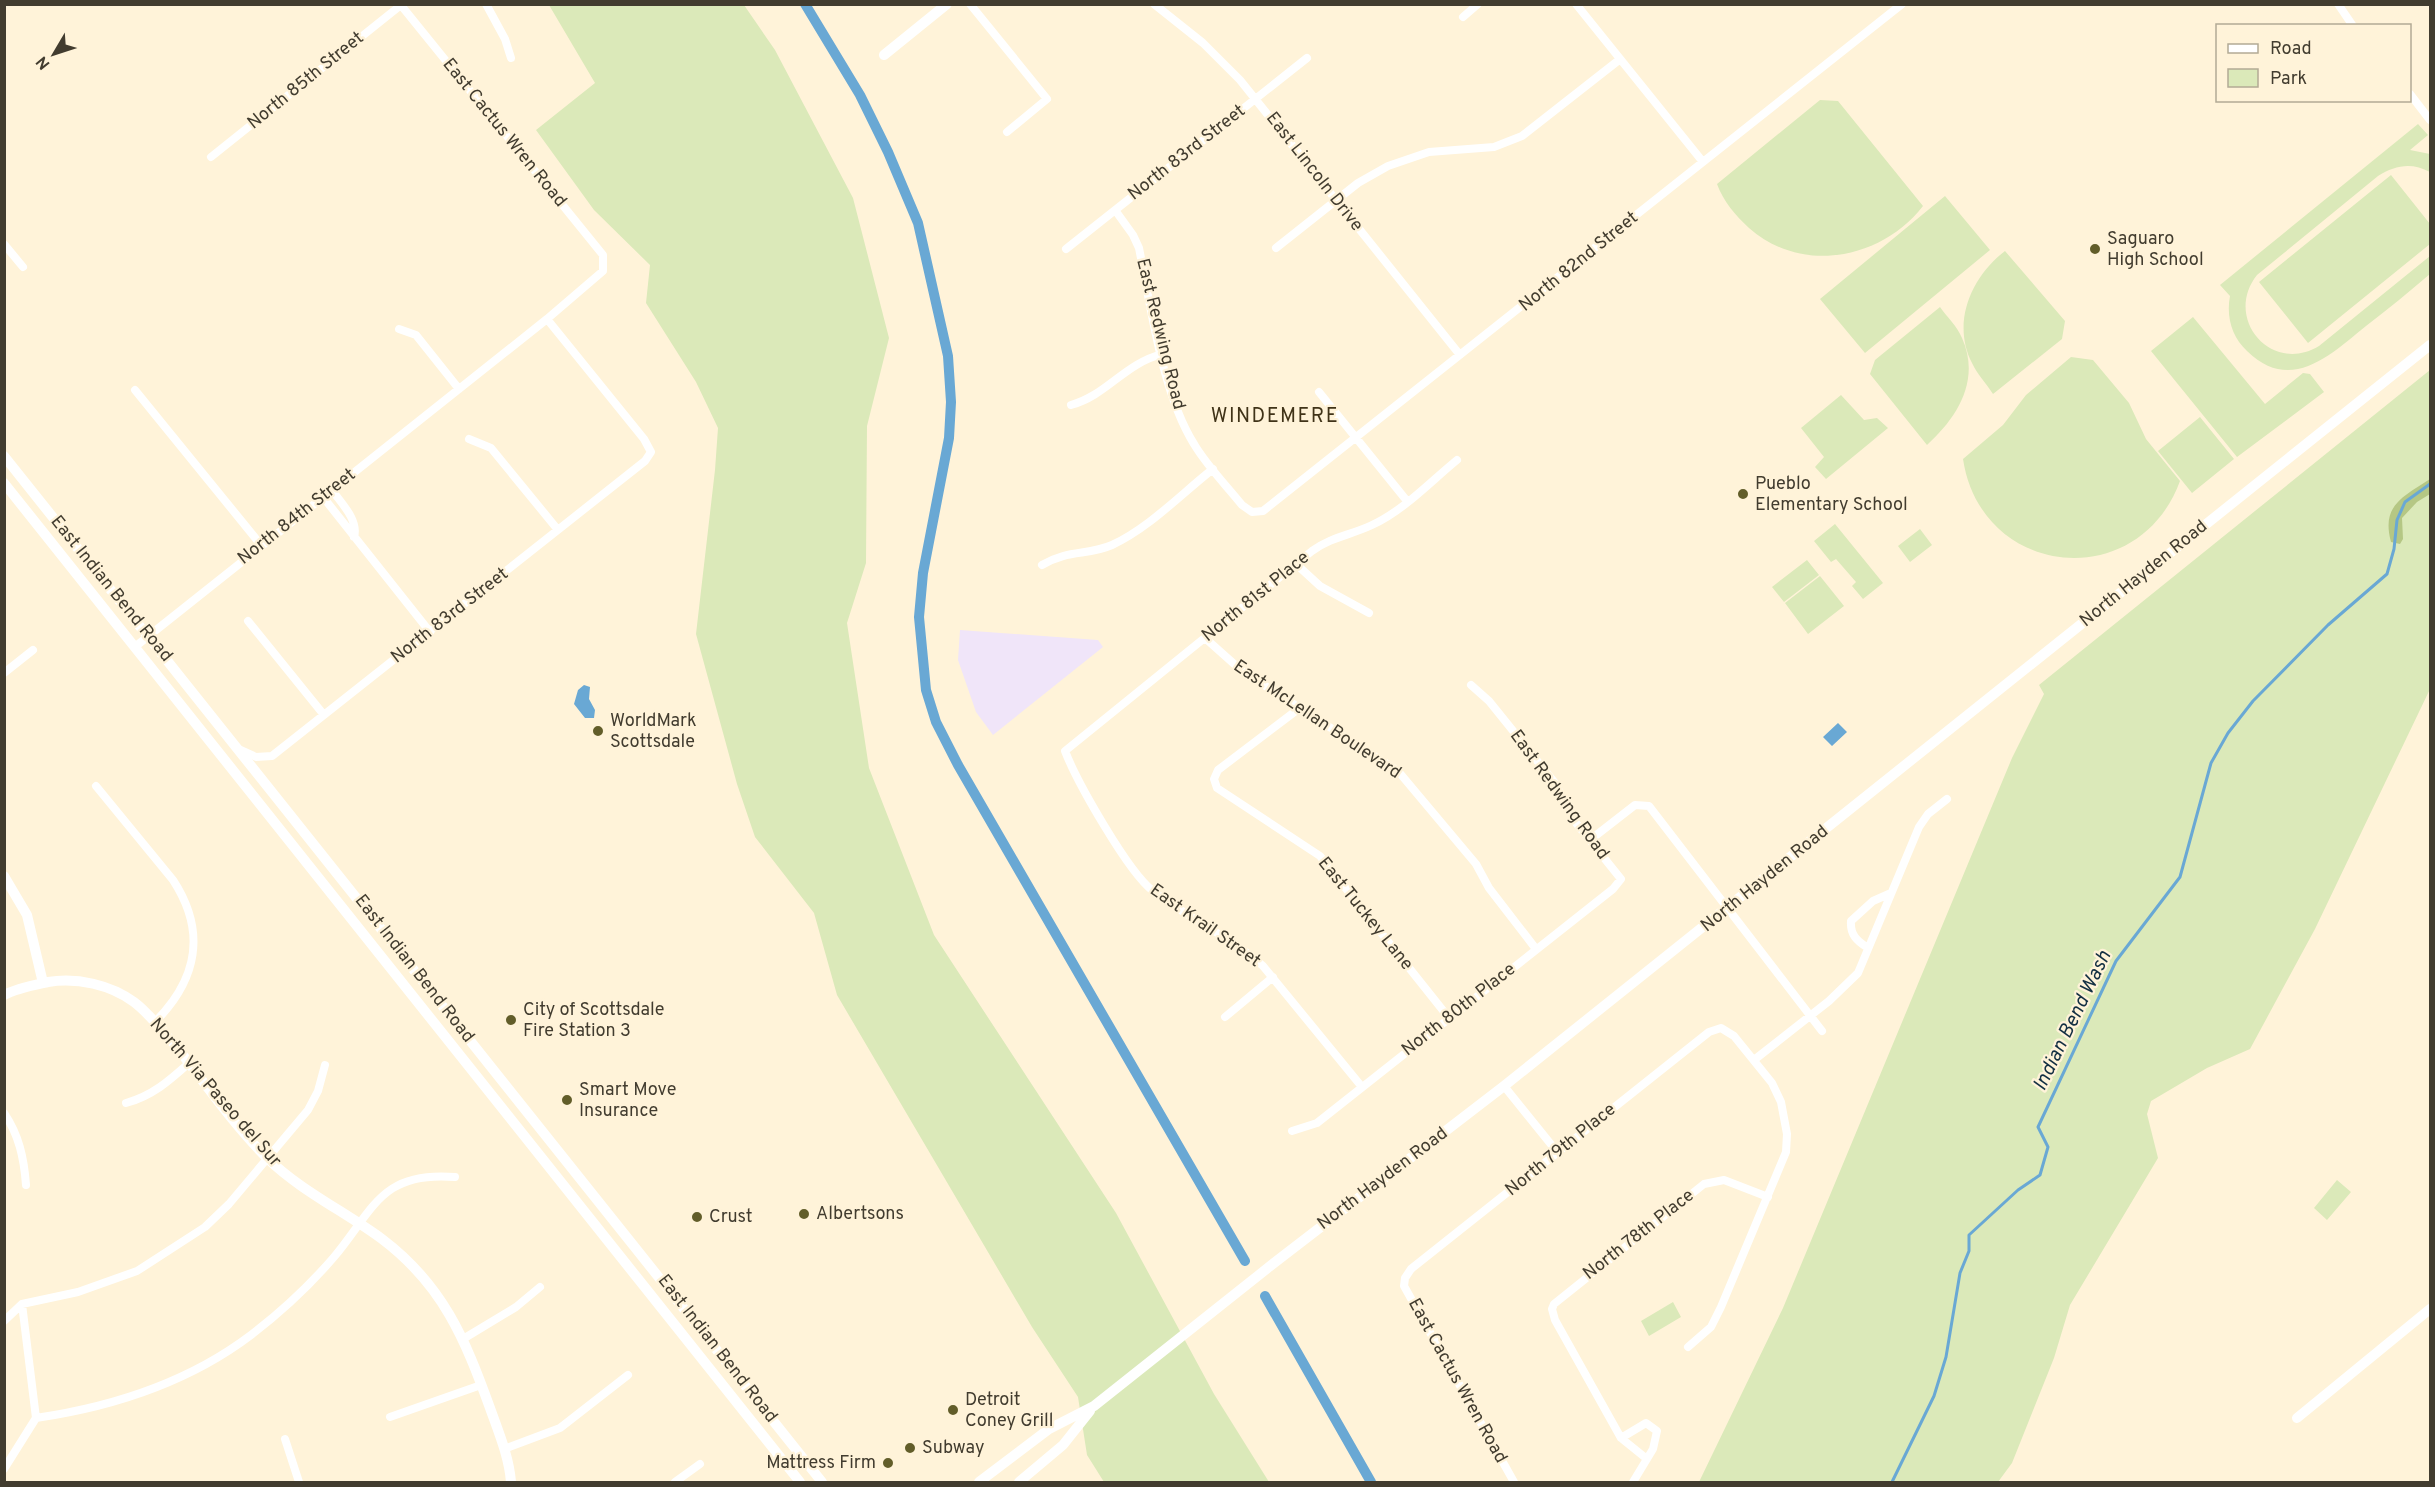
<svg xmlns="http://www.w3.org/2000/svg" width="2435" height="1487" font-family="Overpass,sans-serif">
<rect width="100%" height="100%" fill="#fff3d9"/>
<path fill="#f0e5f9" d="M960,630L1098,640L1103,647L993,735L976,712L958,660Z"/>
<path fill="#dbe9b9" d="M549,5H744L775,50L853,198L889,338L867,426L866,563L847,623L869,768L934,935L1116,1213L1214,1394L1269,1482H1104L1087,1455L1078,1397L1032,1327L837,995L814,913L755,837L737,784L696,634L715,470L718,428L696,382L646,303L650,265L594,210L536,130L595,83Z
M1820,100L1838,101L1923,206C1882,259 1802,275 1749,228C1736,216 1723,201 1717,184Z
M2418,124L2428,135L2410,150L2430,154V172C2412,162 2395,165 2378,176L2257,275C2223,318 2271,375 2319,346L2430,256V274C2409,292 2388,309 2366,326C2330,355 2291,394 2247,351C2232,337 2226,317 2230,296L2220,285Z
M2391,175L2430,224V244L2308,343L2259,282Z
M1945,196L1990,250L1865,353L1820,299Z
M2005,251L2065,321L2062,339L1993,394C1986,383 1977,374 1972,363C1951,322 1972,276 2005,251Z
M1940,307C1947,317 1957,326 1962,338C1981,380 1957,418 1927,445L1870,374L1875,360Z
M2193,317L2265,404L2303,373L2310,374L2324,392L2237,457L2151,351Z
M2071,357L2093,360L2129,403L2146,439L2180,481C2138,595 1981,578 1963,459L2003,425L2026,395Z
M2430,370V689L2315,929L2250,1049L2207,1068L2151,1101L2147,1114L2158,1158L2070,1305L2054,1358L2012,1463L1998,1482H1699L1783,1308L2012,758L2044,694L2039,685Z
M1841,395L1864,420L1877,418L1888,428L1826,479L1815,467L1824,457L1801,428Z
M2200,417L2234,459L2192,493L2158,451Z
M1835,524L1883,583L1863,599L1852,586L1856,582L1836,559L1831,562L1814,541Z
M1920,529L1932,545L1910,562L1898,546Z
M1807,560L1819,575L1784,602L1772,587Z
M1820,576L1844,606L1808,634L1785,603Z
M2337,1180L2351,1192L2327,1220L2314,1208Z
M1673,1302L1681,1317L1649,1336L1641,1321Z"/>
<path fill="#b5c784" d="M2430,479V494L2417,502L2402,518L2403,539L2400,544L2391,542C2381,505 2403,497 2430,479Z"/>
<path fill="#69a8d4" d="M584,685L590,687L589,699L595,710L594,718H585L574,704L578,690Z
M1838,723L1847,732L1832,746L1823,737Z"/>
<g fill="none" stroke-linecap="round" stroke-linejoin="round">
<path stroke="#69a8d4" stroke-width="3" d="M1892,1482L1934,1396L1946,1357L1960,1273L1969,1251V1235L2018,1190L2040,1175L2048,1147L2038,1127L2116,961L2180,877L2211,763L2228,733L2253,701L2328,625L2387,574L2394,549L2397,520L2405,502L2430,484"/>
<path stroke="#69a8d4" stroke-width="10" d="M805,4L860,95L888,152L918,223L948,356L951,402L949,438L923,573L919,617L926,690L936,722L958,765L1245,1261
M1265,1296L1371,1482"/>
<path stroke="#fff" stroke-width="8" d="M486,4L505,39L511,58
M970,4L1047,99L1007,132
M1154,4L1203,43L1240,80L1460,355
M1576,4L1703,162
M2338,4L2353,26
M1463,17L1478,4
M2410,94L2430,120
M211,157L401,5
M1115,210L1133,235L1139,248C1151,307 1162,393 1194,444C1207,466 1226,485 1242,505L1252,512L1263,511L1902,4
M4,244L23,267
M1276,248L1358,183L1388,166L1429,152L1494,147L1522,136L1619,60
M1066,249L1307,58
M399,329L416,335L459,389
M135,390L261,545
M1319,392L1407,501
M1071,405C1107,395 1124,364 1162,354
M469,439L491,448L558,530
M332,490C341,503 359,520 354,537
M323,497L430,632
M1296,564L1320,586L1369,613
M1042,565C1069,549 1087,556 1112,545C1149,528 1181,494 1213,469
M248,621L324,715
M1205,638L1242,671L1398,771L1476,864L1489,888L1536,949
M136,646L547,319L603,271V255L400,4
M4,673L33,650
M1301,707L1218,770L1214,779L1217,788L1320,856L1449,1018
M241,750L256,757L272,756L645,461L651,452L644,439L547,319
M96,786L173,880C207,932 197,980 155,1022
M1590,840L1635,805L1649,806L1822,1031
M1868,948C1857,941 1850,935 1851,921L1873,901L1891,893
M1225,1017L1273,977
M1754,1060L1829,1001L1858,973L1919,827L1928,814L1947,799
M1504,1086L1558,1153
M1362,1087L1263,966C1230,937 1188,918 1153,891C1128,872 1077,782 1065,751L1312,551C1331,537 1351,535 1372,525C1403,511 1430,482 1457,460
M126,1103C152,1096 169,1081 189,1063
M4,1113C19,1135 24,1158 26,1185
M1292,1131L1317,1123L1613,889L1621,879L1576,823L1555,783L1489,701L1471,685
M22,1304L36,1418
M4,1321L22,1304L78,1292L137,1271L205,1227L229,1204L308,1110L318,1091L325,1065
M463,1339L516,1307L540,1287
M390,1417L481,1385
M1621,1438L1646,1423L1657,1431L1653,1449L1633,1482
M285,1439L299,1482
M504,1449L560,1428L628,1375
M1647,1459L1621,1438L1555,1320L1552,1309L1554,1304L1704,1184L1724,1180L1768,1197
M4,1469L36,1418C111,1407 189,1382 251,1335C281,1312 310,1285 334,1257C374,1209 381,1171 455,1177
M675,1482L700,1464
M1514,1482L1404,1286L1405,1278L1411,1269L1709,1032L1721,1028L1734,1036L1772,1083L1781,1102L1787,1134L1786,1152L1721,1307L1711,1327L1688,1347"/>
<path stroke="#fff" stroke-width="10" d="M884,55L947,4
M4,876L27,915L43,983
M4,995C17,988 34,985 48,982C77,977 111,985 134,1002C150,1014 162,1031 175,1045C205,1083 233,1124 267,1158C301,1191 344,1211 382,1239C443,1285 465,1339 490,1408C499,1433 509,1457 511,1482
M2297,1418L2430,1309"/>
<path stroke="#fff" stroke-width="10" d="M4,456L822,1482
M4,483L800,1482
M979,1482L1049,1429L1094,1406L1274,1263L1504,1086L2430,345
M1019,1482L1063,1445L1090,1411"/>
</g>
<g fill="#625d29" stroke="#fff3d9" stroke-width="2">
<circle cx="2095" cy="249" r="6"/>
<circle cx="1743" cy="494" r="6"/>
<circle cx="598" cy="731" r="6"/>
<circle cx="511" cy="1020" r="6"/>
<circle cx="567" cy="1100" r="6"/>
<circle cx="804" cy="1214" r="6"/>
<circle cx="697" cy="1217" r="6"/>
<circle cx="953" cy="1410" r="6"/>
<circle cx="910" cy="1448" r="6"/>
<circle cx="888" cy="1463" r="6"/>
</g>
<g text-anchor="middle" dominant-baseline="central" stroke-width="4.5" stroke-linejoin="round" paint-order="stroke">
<g font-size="18" fill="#423c2f" stroke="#fff3d9">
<text transform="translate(306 81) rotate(-39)">North 85th Street</text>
<text transform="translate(504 133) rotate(51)">East Cactus Wren Road</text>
<text transform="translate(1187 153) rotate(-38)">North 83rd Street</text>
<text transform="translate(1314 172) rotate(52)">East Lincoln Drive</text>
<text transform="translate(1579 262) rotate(-39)">North 82nd Street</text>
<text transform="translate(1160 334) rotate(76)">East Redwing Road</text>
<text transform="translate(297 517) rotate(-38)">North 84th Street</text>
<text transform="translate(2144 574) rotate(-39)">North Hayden Road</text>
<text transform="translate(111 589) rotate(51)">East Indian Bend Road</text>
<text transform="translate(1256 597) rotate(-39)">North 81st Place</text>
<text transform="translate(450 616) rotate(-38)">North 83rd Street</text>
<text transform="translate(1317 720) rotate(34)">East McLellan Boulevard</text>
<text transform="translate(1559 795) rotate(54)">East Redwing Road</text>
<text transform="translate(1765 879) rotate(-39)">North Hayden Road</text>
<text transform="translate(1365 914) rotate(51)">East Tuckey Lane</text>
<text transform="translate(1205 926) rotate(35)">East Krail Street</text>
<text transform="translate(414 969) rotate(52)">East Indian Bend Road</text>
<text transform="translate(1459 1010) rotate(-38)">North 80th Place</text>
<text transform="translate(215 1093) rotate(49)">North Via Paseo del Sur</text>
<text transform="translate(1561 1150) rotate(-39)">North 79th Place</text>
<text transform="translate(1383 1179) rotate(-37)">North Hayden Road</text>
<text transform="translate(1639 1235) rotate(-38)">North 78th Place</text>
<text transform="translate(717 1349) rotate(52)">East Indian Bend Road</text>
<text transform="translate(1457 1381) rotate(61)">East Cactus Wren Road</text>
</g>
<g font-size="18" fill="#423c2f" stroke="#fff3d9" text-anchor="start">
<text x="2107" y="239">Saguaro<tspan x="2107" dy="21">High School</tspan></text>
<text x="1755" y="484">Pueblo<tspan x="1755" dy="21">Elementary School</tspan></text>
<text x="610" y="721">WorldMark<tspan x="610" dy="21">Scottsdale</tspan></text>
<text x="523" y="1010">City of Scottsdale<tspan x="523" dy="21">Fire Station 3</tspan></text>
<text x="579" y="1090">Smart Move<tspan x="579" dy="21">Insurance</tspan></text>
<text x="816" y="1214">Albertsons</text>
<text x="709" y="1217">Crust</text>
<text x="965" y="1400">Detroit<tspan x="965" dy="21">Coney Grill</tspan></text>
<text x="922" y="1448">Subway</text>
<text x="876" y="1463" text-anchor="end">Mattress Firm</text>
</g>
<g font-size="20" letter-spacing="1.5" fill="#403318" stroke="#fff3d9">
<text x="1275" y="417">WINDEMERE</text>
</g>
<g font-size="20" font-style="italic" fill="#143043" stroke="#fff3d9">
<text transform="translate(2073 1021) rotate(-64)">Indian Bend Wash</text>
</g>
</g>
<rect width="2435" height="1487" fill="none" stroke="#423c2f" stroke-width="12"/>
<rect x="2216" y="24" width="195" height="78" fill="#fff3d9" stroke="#b3aa95" stroke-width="1.5"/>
<rect x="2228" y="44" width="30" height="9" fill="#ffffff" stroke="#b3aa95" stroke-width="1.5"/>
<text x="2270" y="54" font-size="18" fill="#423c2f">Road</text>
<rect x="2228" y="69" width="30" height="18" fill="#dbe9b9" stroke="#b3aa95" stroke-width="1.5"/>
<text x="2270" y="84" font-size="18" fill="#423c2f">Park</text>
<g transform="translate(54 54) rotate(231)" stroke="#fff3d9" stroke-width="4.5" paint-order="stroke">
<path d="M0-4.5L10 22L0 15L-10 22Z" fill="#423c2f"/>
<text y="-9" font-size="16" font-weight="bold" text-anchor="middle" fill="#423c2f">N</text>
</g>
</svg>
